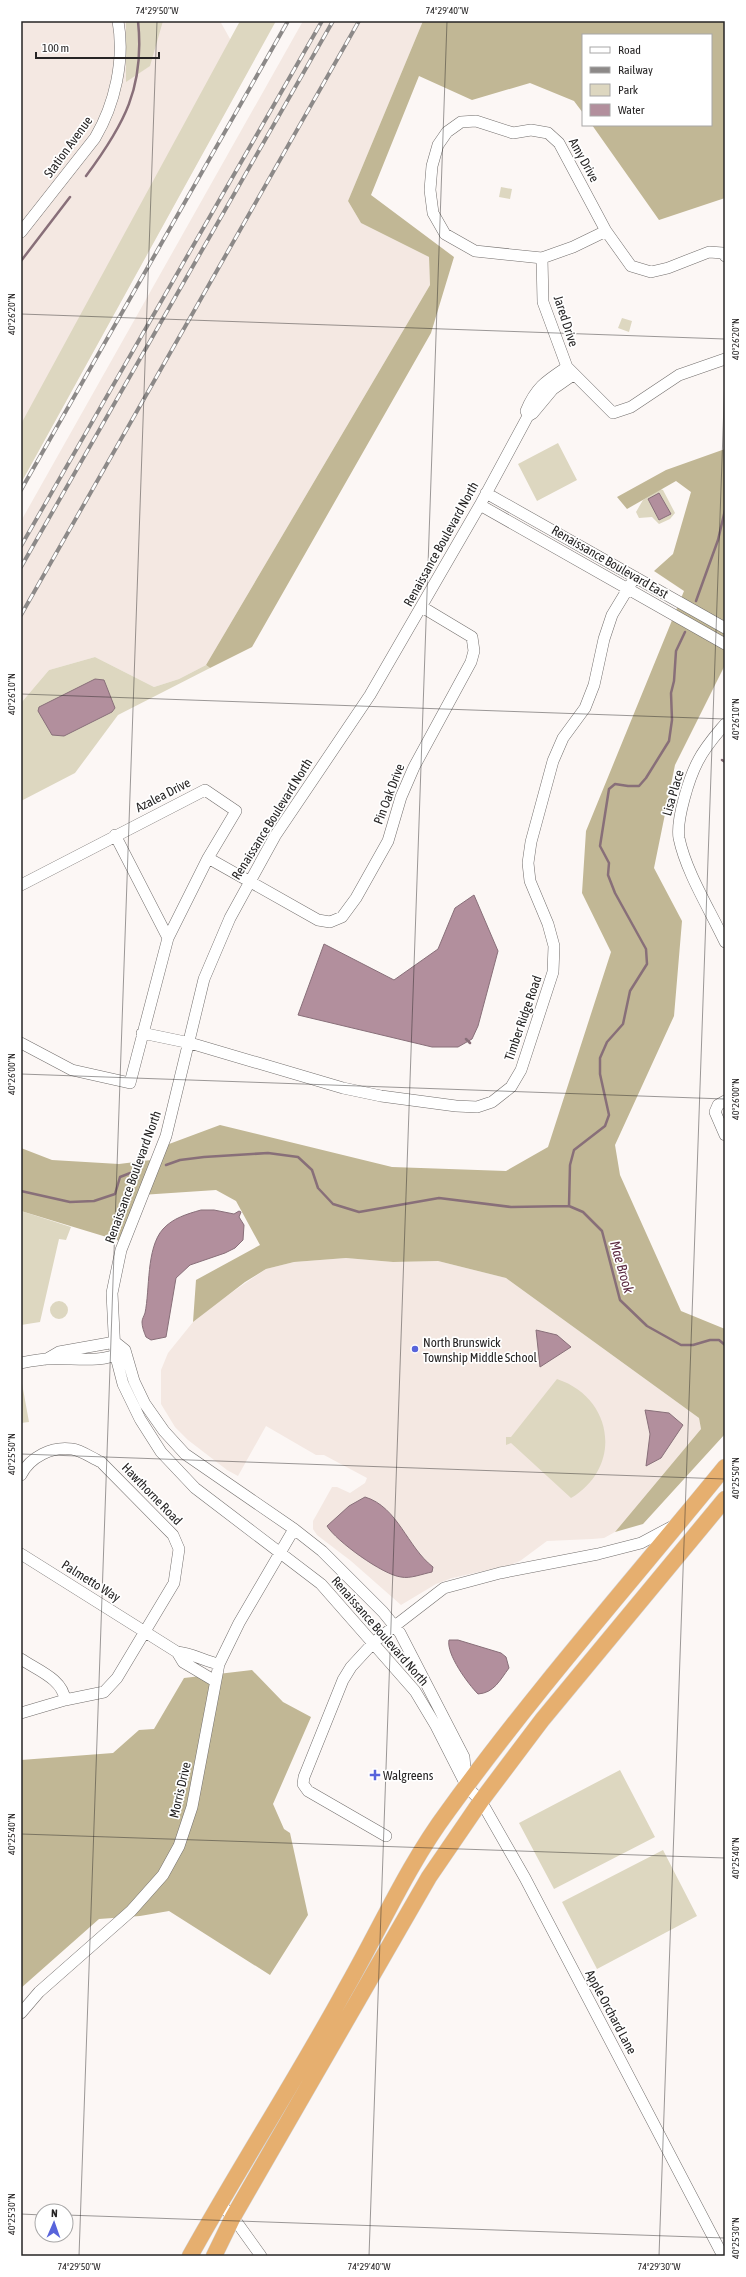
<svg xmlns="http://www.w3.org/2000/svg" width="746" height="2277" font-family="'Asap Condensed',sans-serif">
<rect width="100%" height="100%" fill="#fcf7f5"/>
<path fill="#f4e8e2" d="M21,21H220L248,71L21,483Z
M303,21H423L348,201L361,223L429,257L430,285L206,665L179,679L154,687L95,657L49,670L21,703V521Z
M346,1258L393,1262L438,1261L506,1278L699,1418L701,1429L615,1532L604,1538L592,1539L547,1541L520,1561L510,1565L452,1578L436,1584L401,1605L351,1561L317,1535L313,1529V1521L332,1487H337L350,1493L365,1483L367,1478L324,1455H316L266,1426L238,1476L227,1470L188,1440L175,1427L161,1404V1370L168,1353L193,1322L215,1304L266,1269L294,1262Z"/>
<path fill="#ddd7c0" d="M126,21H163L150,66L126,82Z
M240,21H276L21,483V424Z
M501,187L512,189L510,199L499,197Z
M622,318L632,321L629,332L618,328Z
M558,443L577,480L537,501L518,464Z
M660,489L663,490L675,513L670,519L659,524L652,517L639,518L636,512L643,500Z
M95,657L154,687L179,679L206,665L210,668L118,715L75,773L21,801V703L49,670Z
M21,1211L71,1227L66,1240L59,1239L40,1322L21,1325Z
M50 1310a9 9 0 1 1 18 0a9 9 0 1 1-18 0Z
M21,1378L29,1422L21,1423Z
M557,1379C614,1398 623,1467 571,1498L511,1443L506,1445V1437H511Z
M620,1770L655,1837L554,1889L519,1823Z
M663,1850L697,1916L597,1969L562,1902Z"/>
<path fill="#c1b795" d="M423,21H725V198L659,220L592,125H711V35H583V113L574,101L530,83L472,100L419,76L371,195L454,257L431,333L252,647L210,668L206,665L430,285L429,257L361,223L348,201Z
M725,449V665L675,765L654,868L682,921L674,1016L615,1145L620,1175L681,1311L725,1329V1434L643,1524L615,1532L701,1429L699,1418L506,1278L438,1261L393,1262L346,1258L294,1262L266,1269L245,1282L193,1322L196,1280L260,1245L236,1201L216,1190L141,1195L123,1242L21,1211V1148L52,1160L119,1164L159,1159L161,1147L220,1125L392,1167L506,1171L548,1147L611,952L582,893L586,831L684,591L654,571L673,554L691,492L676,481L627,509L617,497L666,470Z
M252,1670L283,1702L311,1717L273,1804L284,1829L290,1833L308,1915L270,1975L169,1911L140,1916L99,1919L21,1988V1760L113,1753L139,1730L154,1729L184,1678Z"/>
<path fill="#b28f9d" stroke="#886f79" d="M659,493L671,514L659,520L648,499Z
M95,679L104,680L115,708L112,712L64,736L52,735L38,711L39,707Z
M474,895L498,951L478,1026L472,1039L458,1047H432L298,1015L324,944L394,980L438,949L455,908Z
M201,1210H214L234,1214L239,1211L241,1212L239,1217L244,1225L243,1240L235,1248L225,1253L190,1265L176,1278L166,1337L151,1340L146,1337C144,1332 142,1327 142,1322C142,1319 144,1316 145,1313C150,1290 146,1248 163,1229C173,1218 187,1214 201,1210Z
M536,1330L557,1335L571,1347L540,1367Z
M645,1410L669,1413L683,1425L661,1458L646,1466L650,1434Z
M365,1497C398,1507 407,1547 433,1567L432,1572C422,1574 410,1579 401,1577C383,1575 336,1541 327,1526L349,1506Z
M449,1640H458L501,1653L506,1657L509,1668C500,1680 494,1693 478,1694C468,1684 446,1654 449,1640Z"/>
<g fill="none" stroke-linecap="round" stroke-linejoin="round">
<path stroke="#886f79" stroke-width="2.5" d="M86,176C124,125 145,87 138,21
M21,261L70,197
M696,601L718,540L725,510
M722,760L725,762
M466,1039L470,1043
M166,1165L180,1160L204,1157L268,1153L298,1157L312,1170L318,1188L333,1204L359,1212L439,1198L511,1207L569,1206L583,1212L602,1231L620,1300L647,1326L681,1345H693L710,1340H719L725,1345
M21,1191L70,1202L94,1201L115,1194L120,1177L138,1170
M569,1206L570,1165L574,1150L605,1126L609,1115L600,1074V1058L607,1042L623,1024L630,991L647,964L646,949L615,893L608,875L609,863L600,846L609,789L615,784L628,786H639L646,778L669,741L672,720L671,693L674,681L676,651L685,632"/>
<defs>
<path id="minor" d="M606,231L573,247L542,258L475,251L445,234L433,213L430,190L432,166L438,145L447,132L461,122L476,121L513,133L531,130L548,133L559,143L606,231L631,266L651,272L668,268L709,252L723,253L725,256
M21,232L95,138C115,104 125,60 118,21
M542,258L543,302L567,367L613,413L631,407L679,375L725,359
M573,375L553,389L533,413L528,416L480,505L370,695L275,836L230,918L204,979L166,1136L121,1250L112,1293L115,1353L123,1384L140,1419L161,1452L195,1488L321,1584L415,1691L436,1726L467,1787L481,1801L525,1878L723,2256
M528,416L526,411C536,387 546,381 567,367
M486,493L725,628
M480,505L725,644
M725,724C715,736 705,747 698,761C689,778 676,820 679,838C686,872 710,910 725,942
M115,835L168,938
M208,858L318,920L330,922L342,917L356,898L388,841L401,797L414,767L471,662L474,651L472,637L422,607
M21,885L205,790L236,811L208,858L168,938L130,1083L72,1070L21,1043
M142,1033L190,1043L343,1088L381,1096L456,1106L477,1107L492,1102L511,1087L521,1070L553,972L554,946L548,924L530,881L528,863L531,842L553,761L563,738L585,708L594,685L604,639L612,615L635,577
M725,1101L718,1105L715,1112L725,1135
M115,1342L125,1350L134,1381L145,1404L164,1431L185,1454L294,1529L322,1551L383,1612L400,1633L464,1757L466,1780
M47,1359L59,1352L115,1342
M21,1363C29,1361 38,1360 46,1359C71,1357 98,1364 121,1353
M21,1475C30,1457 52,1446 72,1449C81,1450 92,1458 101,1462L173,1535L179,1549L174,1583L117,1678L104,1692L65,1700L21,1713
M21,1554L177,1652L183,1662L215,1681
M177,1652C192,1653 204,1661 219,1664
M21,1659C37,1670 63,1679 65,1700
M386,1836L308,1791L303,1784L304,1777L343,1680L351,1667L374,1642L444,1588L500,1573L598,1554L641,1543L673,1526
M21,2013L39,1992L131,1911L163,1875L179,1846L192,1807L219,1664L239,1623L294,1529
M219,2203L233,2217L261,2256"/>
<path id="highway" d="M190,2256C240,2166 296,2080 345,1990C379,1931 407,1866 448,1811C534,1692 632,1581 725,1467
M214,2256L233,2217L429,1877L481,1801L542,1720L725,1499"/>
</defs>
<use href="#minor" stroke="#726e6c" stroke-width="12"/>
<use href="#highway" stroke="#d4d3d3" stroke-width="17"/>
<use href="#minor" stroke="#fff" stroke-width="11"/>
<use href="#highway" stroke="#e6af6f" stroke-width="16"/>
<defs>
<path id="rail" d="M21,490L288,21
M21,546L322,21
M21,567L333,21
M21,615L359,21"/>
</defs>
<use href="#rail" stroke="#8c8988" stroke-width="4"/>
<use href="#rail" stroke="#fff" stroke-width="2.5" stroke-dasharray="8" stroke-linecap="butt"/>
</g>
<path fill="none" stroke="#262424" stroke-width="1" stroke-opacity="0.45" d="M21,314L725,339M21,694L725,719M21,1074L725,1099M21,1454L725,1479M21,1834L725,1858M21,2214L42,2215M66,2215L725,2238M79,2256L157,21M369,2256L447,21M659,2256L725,375"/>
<g fill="#5864db" stroke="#fff" stroke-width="1.5">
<circle cx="415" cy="1349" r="4"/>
<path d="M373 1769h4v4h4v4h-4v4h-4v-4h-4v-4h4z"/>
</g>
<g text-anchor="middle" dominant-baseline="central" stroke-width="3.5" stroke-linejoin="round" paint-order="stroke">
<g font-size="13" fill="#262424" stroke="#fff">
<text transform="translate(68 147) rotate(-54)">Station Avenue</text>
<text transform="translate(584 160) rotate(61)">Amy Drive</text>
<text transform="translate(566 321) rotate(72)">Jared Drive</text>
<text transform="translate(441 544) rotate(-61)">Renaissance Boulevard North</text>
<text transform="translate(610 562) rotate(30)">Renaissance Boulevard East</text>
<text transform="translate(673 793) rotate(-74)">Lisa Place</text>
<text transform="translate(389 794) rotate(-69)">Pin Oak Drive</text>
<text transform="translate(163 795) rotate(-27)">Azalea Drive</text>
<text transform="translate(272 819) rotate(-58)">Renaissance Boulevard North</text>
<text transform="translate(523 1018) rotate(-71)">Timber Ridge Road</text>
<text transform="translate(133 1177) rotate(-70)">Renaissance Boulevard North</text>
<text transform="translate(152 1494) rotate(46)">Hawthorne Road</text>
<text transform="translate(91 1581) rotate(32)">Palmetto Way</text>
<text transform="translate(380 1631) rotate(49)">Renaissance Boulevard North</text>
<text transform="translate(180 1790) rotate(-77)">Morris Drive</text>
<text transform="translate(611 2012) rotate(62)">Apple Orchard Lane</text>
</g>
<g font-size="13" fill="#262424" stroke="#fff" text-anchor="start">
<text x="423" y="1342">North Brunswick<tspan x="423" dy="15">Township Middle School</tspan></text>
<text x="383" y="1775">Walgreens</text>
</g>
<g font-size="14" font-style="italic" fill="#5c2b42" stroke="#fff">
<text transform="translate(622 1267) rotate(74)">Mae Brook</text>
</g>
</g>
<rect width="746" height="2277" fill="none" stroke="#ffffff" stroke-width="44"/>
<rect x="582" y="34" width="130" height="92" fill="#ffffff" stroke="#a8a7a7"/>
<rect x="590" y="47" width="20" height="6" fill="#ffffff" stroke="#a8a7a7"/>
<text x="618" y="54" font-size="12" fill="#262424">Road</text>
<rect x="590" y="67" width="20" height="6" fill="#8c8988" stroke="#a8a7a7"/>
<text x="618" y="74" font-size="12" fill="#262424">Railway</text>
<rect x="590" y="84" width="20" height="12" fill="#ddd7c0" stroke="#a8a7a7"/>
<text x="618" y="94" font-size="12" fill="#262424">Park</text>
<rect x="590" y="104" width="20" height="12" fill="#b28f9d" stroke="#a8a7a7"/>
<text x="618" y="114" font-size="12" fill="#262424">Water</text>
<g transform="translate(54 2223) rotate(2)"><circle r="19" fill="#ffffff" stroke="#a8a7a7"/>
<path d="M0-3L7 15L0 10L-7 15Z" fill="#5864db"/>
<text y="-6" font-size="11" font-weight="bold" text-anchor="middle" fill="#262424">N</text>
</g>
<path d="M36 52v6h123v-6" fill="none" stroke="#262424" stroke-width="2"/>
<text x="42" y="52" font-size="12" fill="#262424" stroke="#ffffff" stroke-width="3" paint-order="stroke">100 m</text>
<rect x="22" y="22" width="702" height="2233" fill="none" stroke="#262424" stroke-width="1.5"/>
<g font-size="10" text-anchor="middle" fill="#262424">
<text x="157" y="14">74°29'50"W</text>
<text x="447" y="14">74°29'40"W</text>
<text transform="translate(11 314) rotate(-90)" y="4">40°26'20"N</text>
<text transform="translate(735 339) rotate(-90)" y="4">40°26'20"N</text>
<text transform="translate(11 694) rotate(-90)" y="4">40°26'10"N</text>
<text transform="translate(735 719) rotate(-90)" y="4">40°26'10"N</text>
<text transform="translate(11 1074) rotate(-90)" y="4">40°26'00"N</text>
<text transform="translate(735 1099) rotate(-90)" y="4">40°26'00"N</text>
<text transform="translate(11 1454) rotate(-90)" y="4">40°25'50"N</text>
<text transform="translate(735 1478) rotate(-90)" y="4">40°25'50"N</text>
<text transform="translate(11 1834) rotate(-90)" y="4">40°25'40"N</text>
<text transform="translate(735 1858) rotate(-90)" y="4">40°25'40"N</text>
<text transform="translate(11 2214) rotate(-90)" y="4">40°25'30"N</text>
<text transform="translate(735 2238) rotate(-90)" y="4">40°25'30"N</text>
<text x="79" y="2270">74°29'50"W</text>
<text x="369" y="2270">74°29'40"W</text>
<text x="659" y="2270">74°29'30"W</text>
</g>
</svg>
